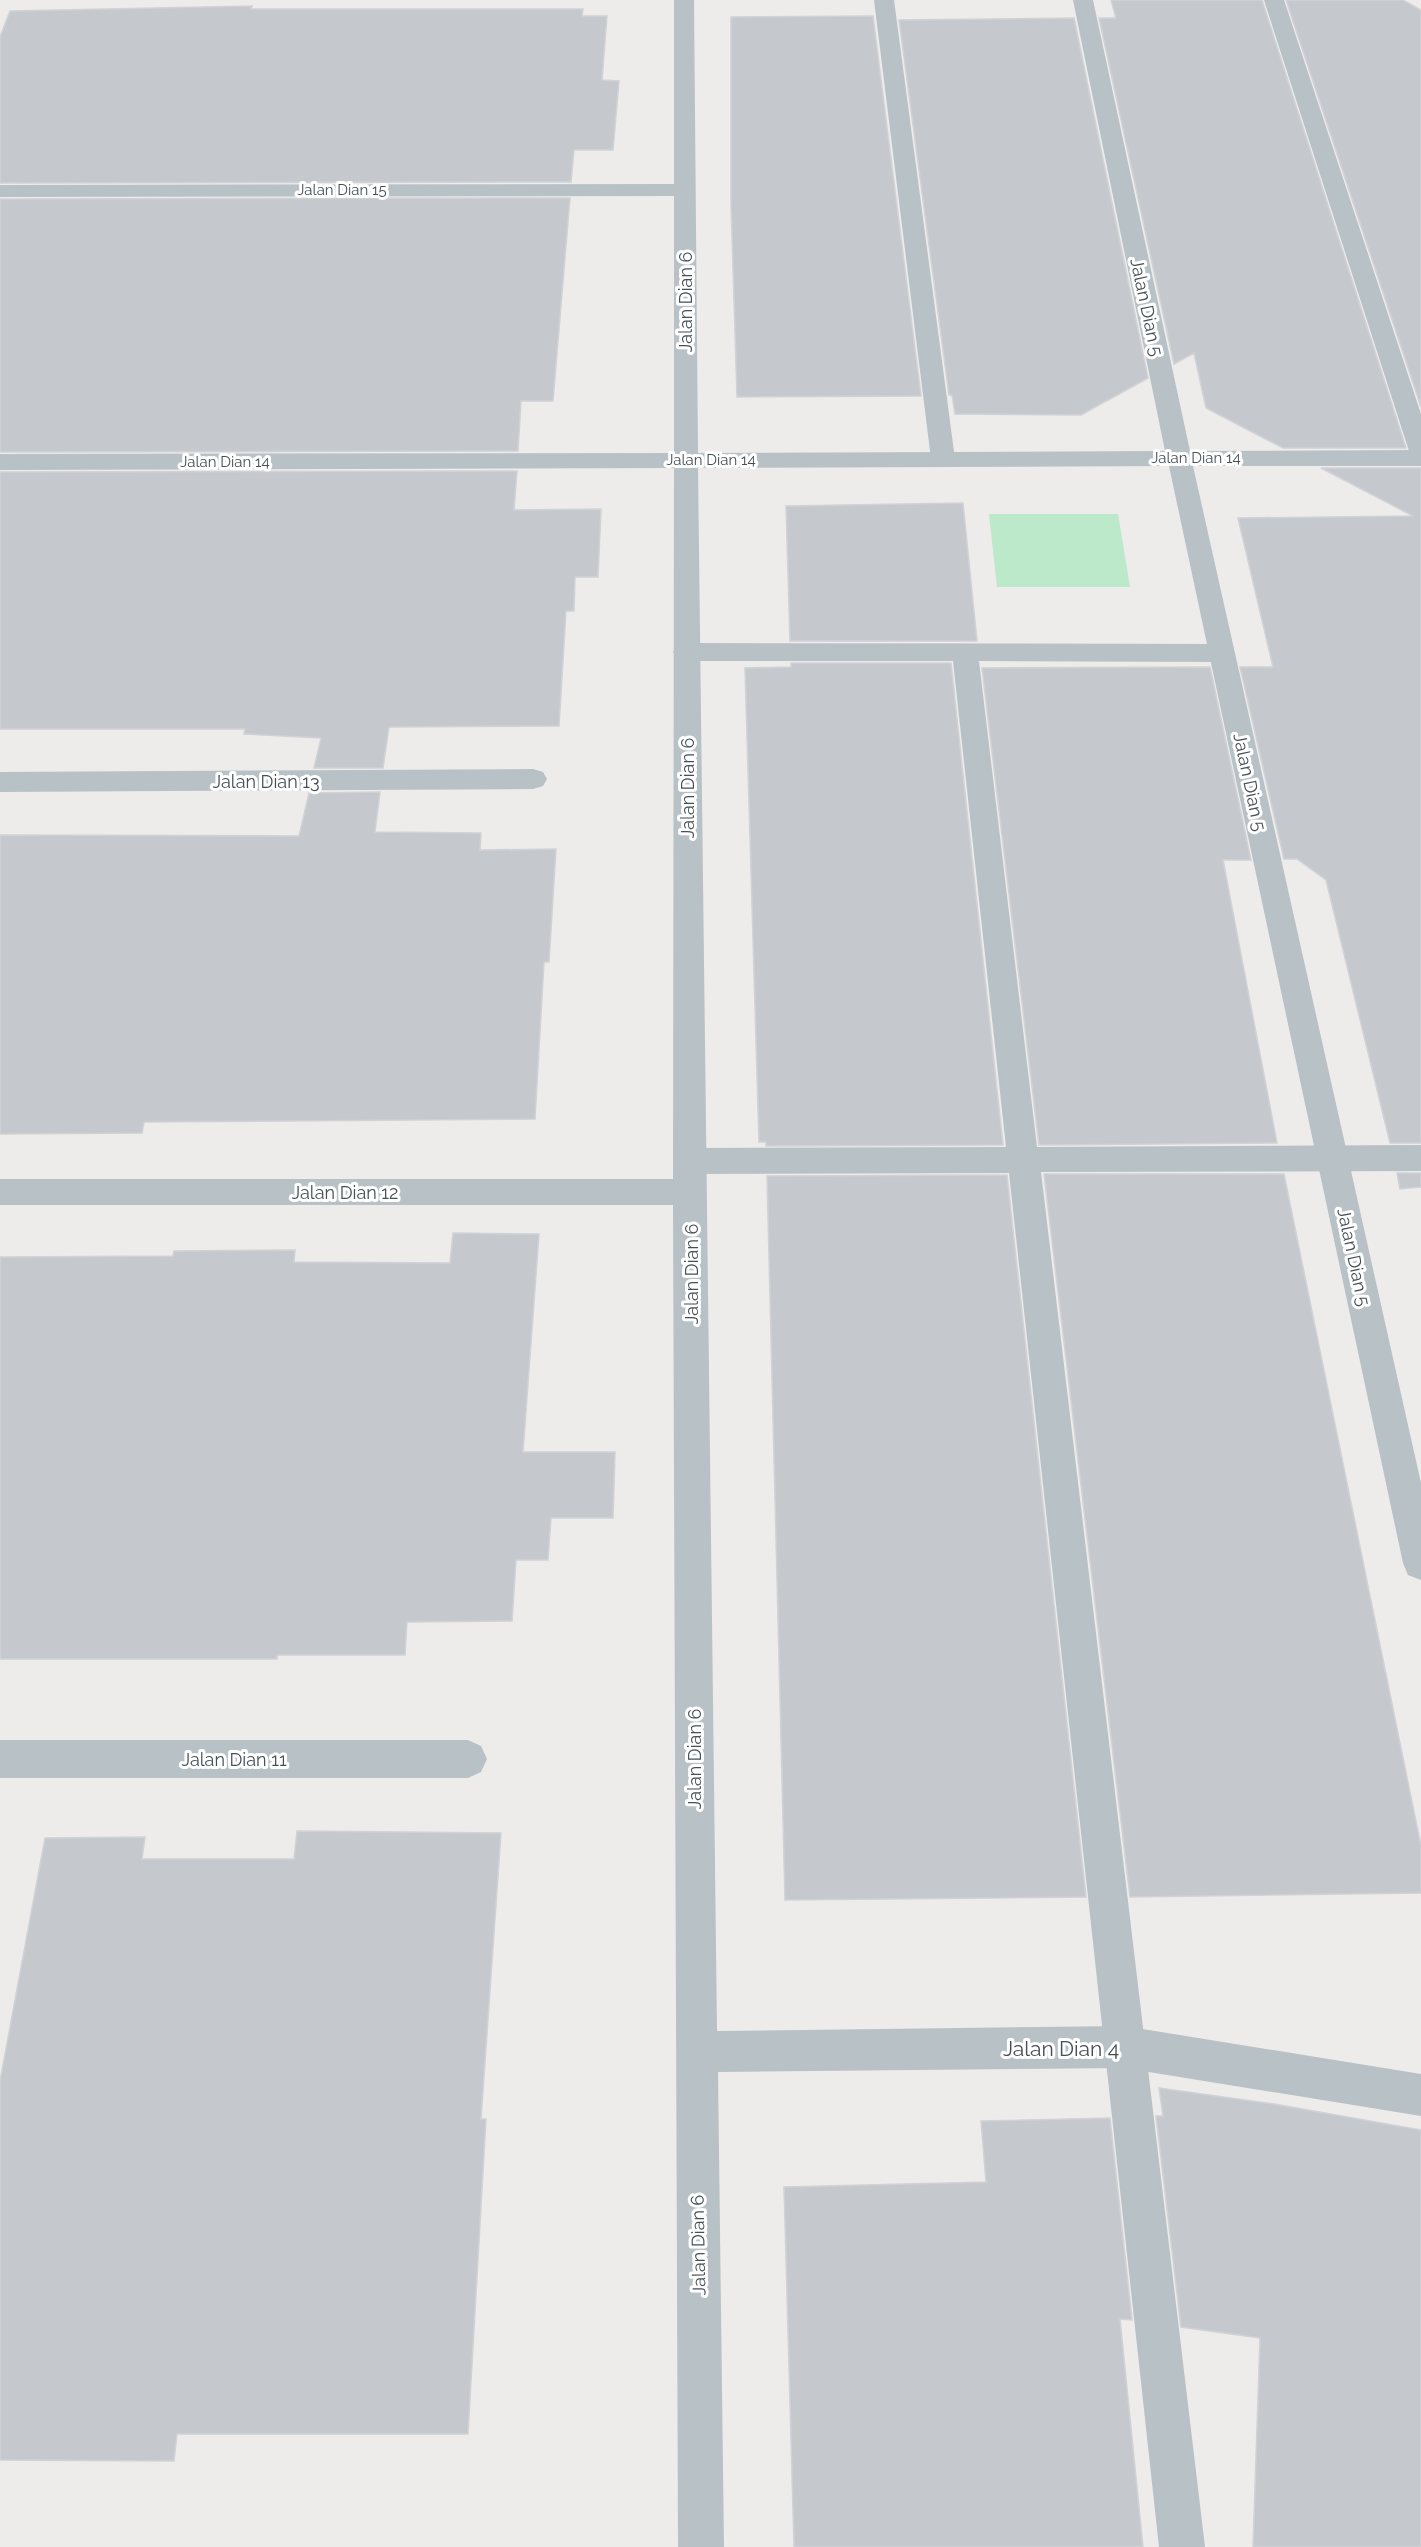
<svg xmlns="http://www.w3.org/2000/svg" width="1421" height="2547" font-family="Raleway,sans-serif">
<rect width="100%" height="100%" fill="#eeebeb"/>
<path fill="#bce9c9" d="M989,514H1118L1130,587H997Z"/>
<path fill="#c5c9ce" stroke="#d0d2d6" stroke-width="1.5" d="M1111,0H1262L1406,448H1283L1206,408L1194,353L1174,364L1099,18H1116Z
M1286,0H1403L1421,10V407Z
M252,6L251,9H583L582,16H607L602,80L619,81L613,150H574L571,182L0,183V37L10,11Z
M873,16L921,396L737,397L731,203V17Z
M1074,18L1148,378L1081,415L955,414L952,395H949L899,20Z
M570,198L553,401H521L518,451L0,452V199Z
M1321,468H1421V1143H1390L1326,880L1297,859H1284L1240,667H1273L1238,518L1413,516Z
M517,471L514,510L601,509L598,577H575L574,611H566L559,726L389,727L383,768H314L321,738L244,734L245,729H0V472Z
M963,503L977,641H790L786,506Z
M791,663H951L1003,1145L766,1146V1142H759L745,668L791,667Z
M1210,667L1251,860H1223L1277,1143L1039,1145L982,668Z
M380,792L375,832L481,833L480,850L556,849L549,962H544L535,1119L144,1122L142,1133L0,1134V835L299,836L309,793Z
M1397,1173H1421V1187L1400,1189Z
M1044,1174H1284L1421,1846V1893L1130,1897Z
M1007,1175L1086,1897L785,1900L767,1176Z
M453,1233L539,1234L523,1452H615L613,1518H551L548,1560H516L512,1621L407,1622L405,1655H277V1659H0V1257L173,1256L174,1251L295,1250L294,1262L450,1263Z
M297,1831L501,1833L481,2119H486L468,2434H177L174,2461L0,2460V2081L45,1838L145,1837L142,1859H294Z
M1159,2088L1274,2104L1421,2130V2547H1253L1260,2338L1181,2327L1156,2116H1163Z
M1110,2118L1132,2320L1120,2319L1143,2547H794L784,2187L986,2182L981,2121Z"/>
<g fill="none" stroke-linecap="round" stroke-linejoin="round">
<path fill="#b7c1c6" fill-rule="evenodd" d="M874,0H894L955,459L952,464L943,467L934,464L931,459Z
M1264,0H1284L1421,414V458L1412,456L1409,451Z
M686,643L1222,644L1231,647L1235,653L1231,659L1222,662L979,661L1037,1147L1421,1145V1171L1041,1172L1205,2547H1159L1009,1173L689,1174L678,1170L673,1161L678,1152L689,1148L1006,1147L953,661H686L677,658L673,652L677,646Z"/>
<path fill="#b7c1c6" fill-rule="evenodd" d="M674,0H694L698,453L1165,451L1073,0H1093L1190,451L1421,450V466H1193L1421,1483V1580L1408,1575L1403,1563L1169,466L698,468L717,2031L1124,2026L1421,2074V2116L1124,2068L718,2072L724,2547H678L673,1205H0V1179H673L674,468L0,470V454L674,453V196L0,197V185L674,184Z
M533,769L543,772L547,779L543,786L533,789L0,792V772Z
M0,1740H468L481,1746L487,1759L481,1772L468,1778H0Z"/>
</g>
<g text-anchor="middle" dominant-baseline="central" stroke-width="6" stroke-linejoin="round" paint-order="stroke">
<g font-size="15" fill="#455056" stroke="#fff">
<text x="342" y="190">Jalan Dian 15</text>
<text x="1196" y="458">Jalan Dian 14</text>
<text x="711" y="460">Jalan Dian 14</text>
<text x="225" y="462">Jalan Dian 14</text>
</g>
<g font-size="18" fill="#455056" stroke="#fff">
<text transform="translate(685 302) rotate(-90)">Jalan Dian 6</text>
<text transform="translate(1147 307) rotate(78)">Jalan Dian 5</text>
<text x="266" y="781">Jalan Dian 13</text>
<text transform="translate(1250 782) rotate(78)">Jalan Dian 5</text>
<text transform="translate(687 788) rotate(-90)">Jalan Dian 6</text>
<text x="345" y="1192">Jalan Dian 12</text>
<text transform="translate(1354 1257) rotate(78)">Jalan Dian 5</text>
<text transform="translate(691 1274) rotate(-90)">Jalan Dian 6</text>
<text x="234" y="1759">Jalan Dian 11</text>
<text transform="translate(694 1759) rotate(-90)">Jalan Dian 6</text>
<text transform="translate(698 2245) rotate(-91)">Jalan Dian 6</text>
</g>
<g font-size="21" fill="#455056" stroke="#fff">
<text x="1061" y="2048">Jalan Dian 4</text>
</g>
</g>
</svg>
